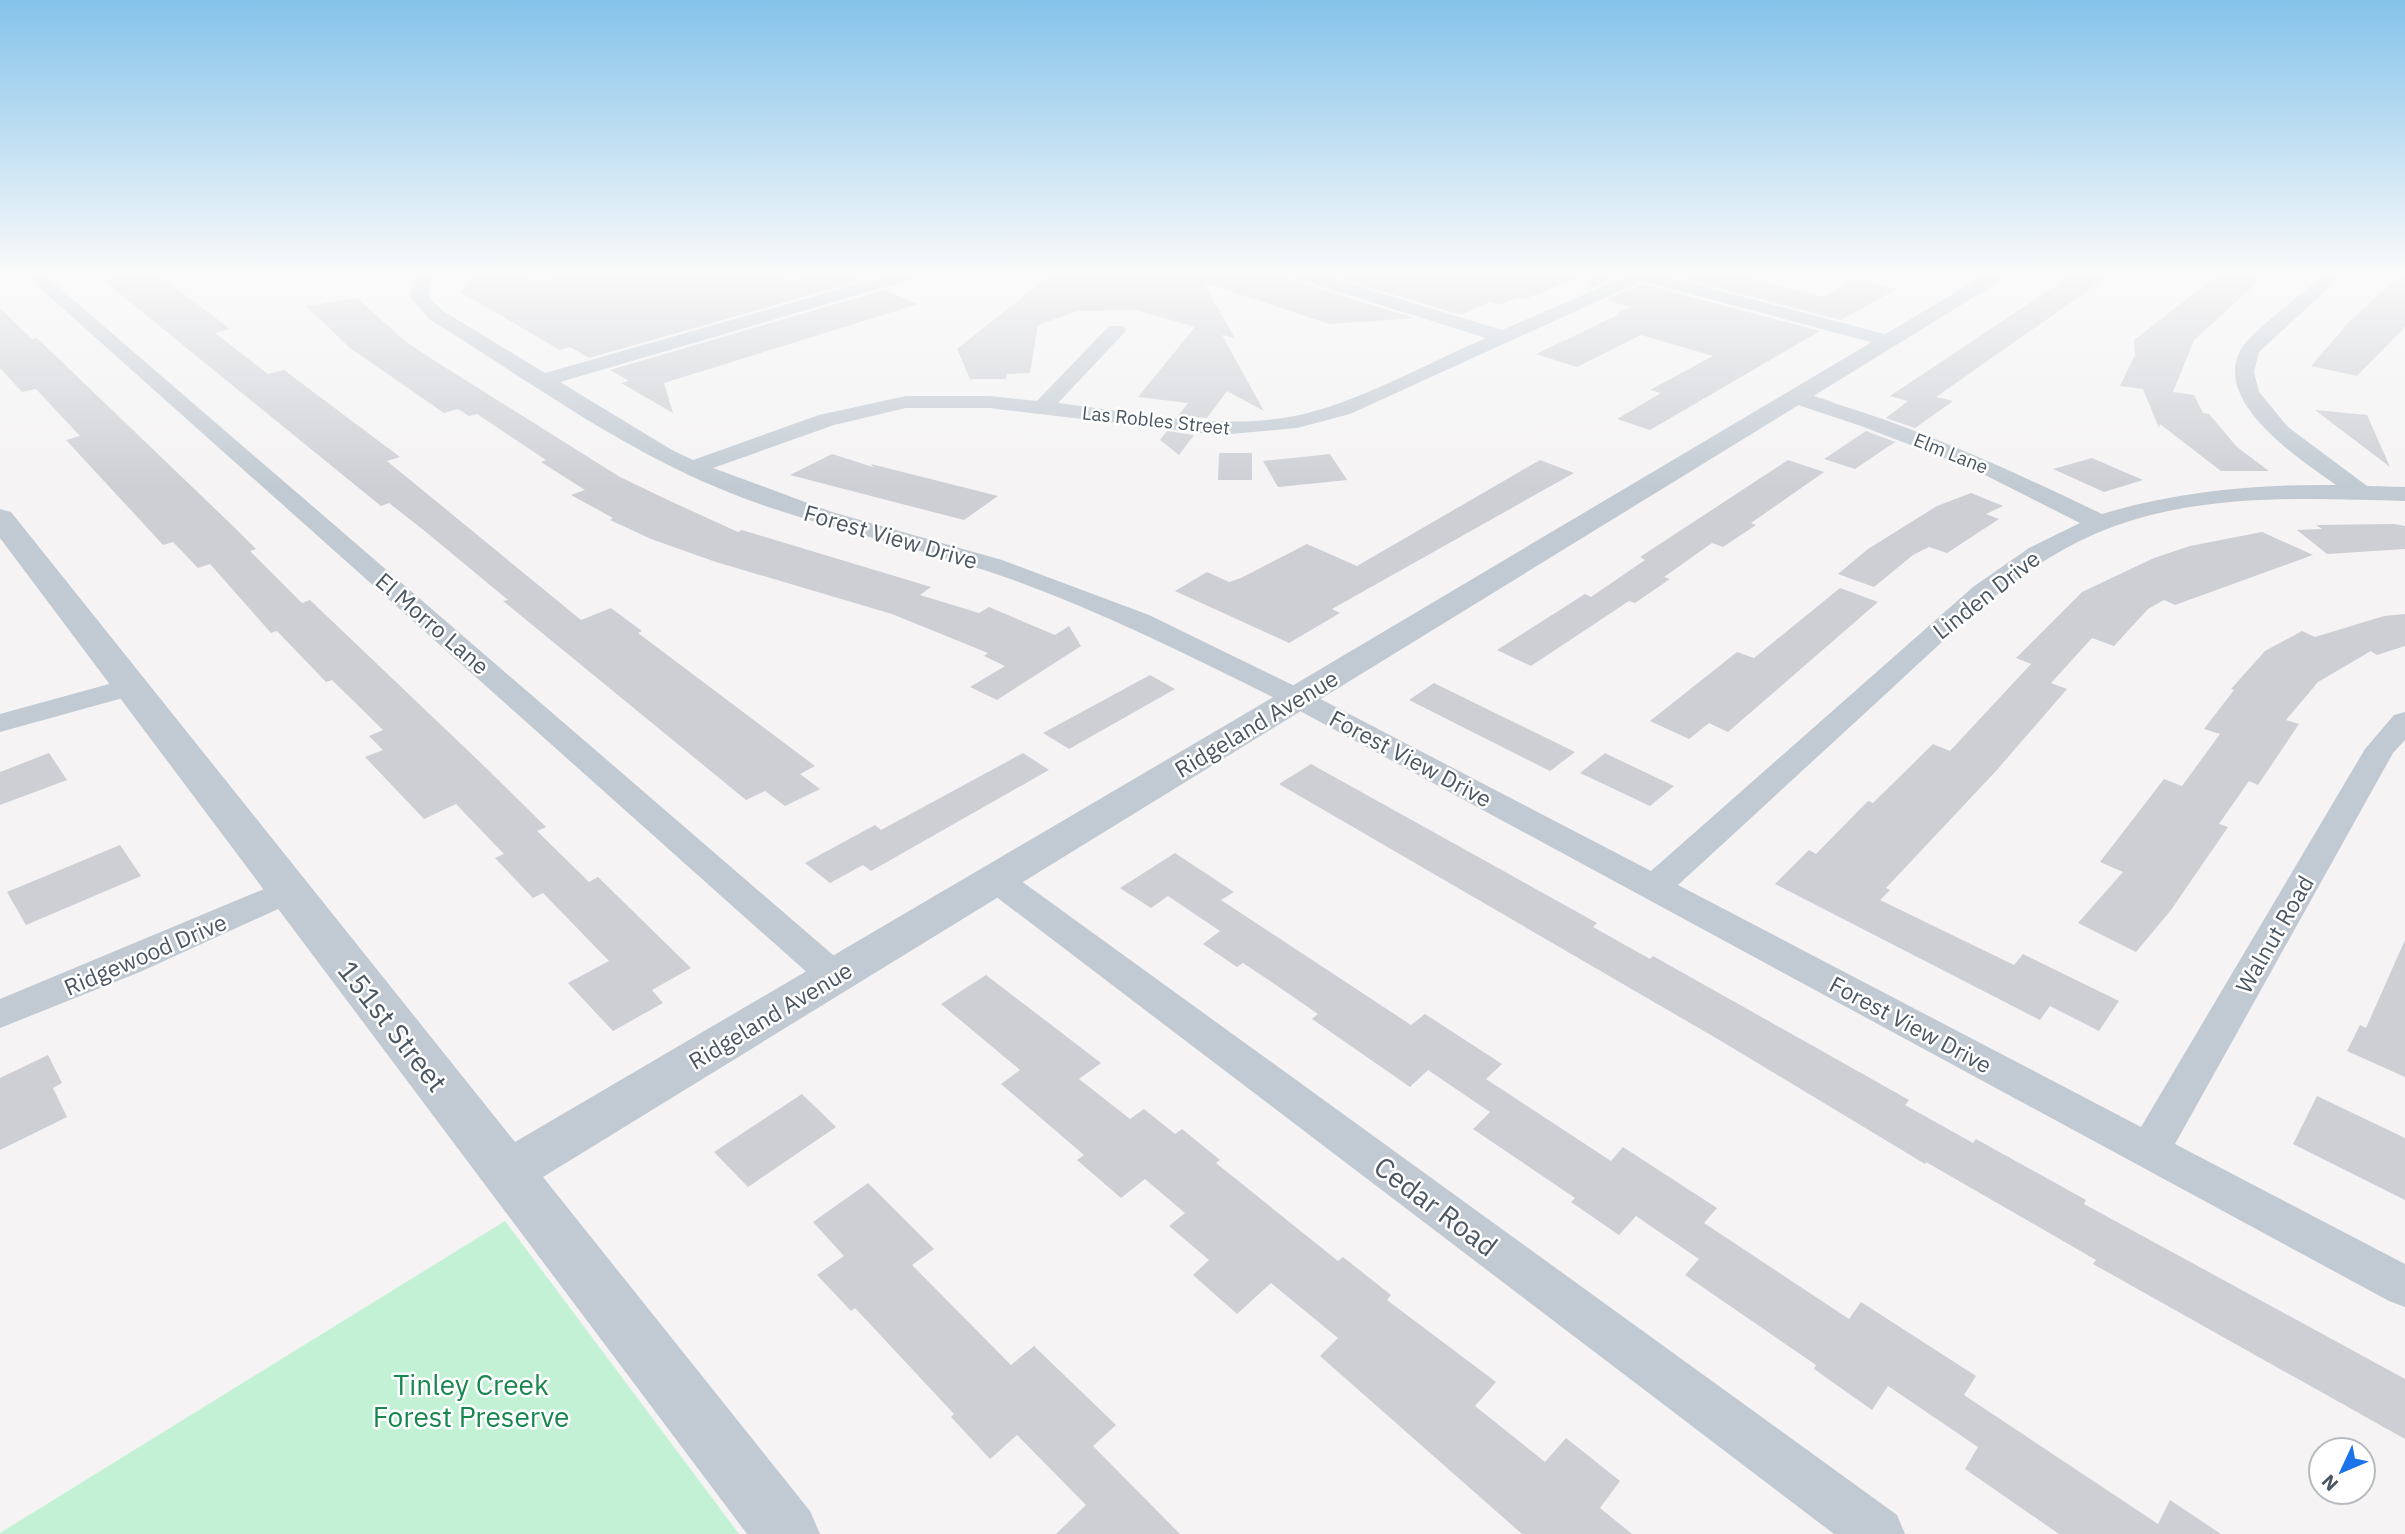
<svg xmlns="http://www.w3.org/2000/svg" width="2405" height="1534" font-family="'IBM Plex Sans',sans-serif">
<rect width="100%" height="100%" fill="#f5f3f3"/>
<path fill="#c3f1d5" d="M505,1221L739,1534H0V1533Z"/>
<path fill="#cdcfd5" d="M144,272H155L230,329L215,333L268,374L284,370L400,457L387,461L581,620L611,608L642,631L638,633L815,766L800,774L820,789L785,806L765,791L746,800L503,601L508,600L426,532L389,503L381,506L103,280Z
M518,272H532L525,280L645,272H782L783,282L820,272H838L860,281L589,358L570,347L560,350L460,292L476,273Z
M1054,272H1283L1287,279L1414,318L1329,324L1203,282L1235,338L1222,335L1264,411L1227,391L1207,418L1178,416L1188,403L1138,397L1195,327L1136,310L1078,311L1038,325L1030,373L1007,374L1006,379H970L957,349Z
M1318,272H1617L1619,276L1587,290L1590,272L1526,299L1519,297L1499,305L1490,302L1461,315Z
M1657,272H1725L1824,297L1856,279L1897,289L1841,320Z
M2076,272H2097L2103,280L1936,397L1953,401L1915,428L1886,418L1908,401L1890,396Z
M2222,272H2265L2255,281H2259L2194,340L2173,392L2194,395L2203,413L2209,414L2237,447L2269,471H2221L2160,424L2159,428L2143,389L2120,386L2135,355L2134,340Z
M2403,272H2405V327L2357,376L2311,366L2350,321Z
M1642,284L1820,331L1650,430L1617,419L1661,393L1650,390L1713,356L1641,335L1577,367L1536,354L1620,314L1617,313L1630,307L1606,300Z
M884,290L918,304L664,383L673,413L621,383L629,381L610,370Z
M357,298L405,341L435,361L620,477L670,501L738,532L742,530L931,587L920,595L979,613L989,607L1055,635L1069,626L1081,646L997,700L970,687L1005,666L984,656L988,653L892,614L716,562L651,539L610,520L613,518L571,495L585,490L541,462L546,460L477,414L469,416L458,409L444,413L350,348L306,306Z
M0,308L32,339L37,338L235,528L256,549L250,551L302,603L310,600L483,765L546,827L537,831L589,882L598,877L691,968L652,990L663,1003L613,1031L568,983L609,961L543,893L533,898L495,858L504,854L456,804L424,819L365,757L383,750L369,736L383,730L332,680L326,682L277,631L271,633L210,564L198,568L173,542L163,545L141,521L66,440L80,436L36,389L22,392L0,368Z
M2315,410L2367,415L2390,467Z
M1167,431L1194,435L1179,455L1160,440Z
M1866,431L1895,442L1855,469L1824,459Z
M1219,453H1252V480H1218Z
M832,454L873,467L871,464L998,496L964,520L790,475Z
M1330,454L1347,480L1278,487L1263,461Z
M2092,458L2143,480L2104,492L2053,469Z
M1540,460L1574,473L1332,609L1340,613L1289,643L1175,591L1207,572L1229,582L1241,578L1307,544L1357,566Z
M1788,460L1824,472L1751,523L1756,525L1723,547L1712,543L1664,577L1670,579L1635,603L1629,601L1531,666L1497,650L1585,594L1591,597L1645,560L1640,557Z
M1971,493L2003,506L1986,514L1999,519L1947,553L1929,547L1913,555L1874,587L1838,574L1868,549L1937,506Z
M2394,524L2405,526V549L2327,554L2297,530L2322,529L2316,525Z
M2262,532L2313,555L2175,605L2164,600L2148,609L2114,646L2092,638L2051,683L2067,689L1996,771L1886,888L1890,890L1880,900L2014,965L2023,954L2119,1001L2099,1031L2050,1006L2040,1020L1775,884L1809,850L1816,854L1868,801L1873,803L1933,744L1950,751L2031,664L2016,658L2082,592L2154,558L2190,546Z
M1840,588L1878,602L1728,732L1709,723L1689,739L1650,721L1737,652L1754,658Z
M2405,614V646L2377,655L2371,651L2318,682L2286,720L2299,724L2258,785L2249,781L2219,824L2228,827L2171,910L2136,952L2078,923L2123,872L2100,862L2164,779L2182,786L2220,734L2204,729L2234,690L2231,689L2265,651L2302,631L2315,637L2384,616Z
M1150,675L1175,689L1069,749L1043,733Z
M1434,683L1493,712L1575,752L1550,771L1409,700Z
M49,753L67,780L0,805V772Z
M1023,753L1049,770L871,871L863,865L830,883L805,863L875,825L881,830Z
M1605,753L1613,757L1674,786L1650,806L1580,773Z
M1311,764L1597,923L1593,927L1650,959L1653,956L1909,1100L1905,1105L1973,1143L1976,1139L2086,1200L2084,1204L2405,1379V1439L2093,1264L2096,1260L1926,1162L1925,1164L1721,1041L1279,784Z
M120,845L141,876L26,925L7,892Z
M1175,853L1234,892L1221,900L1411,1025L1425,1014L1502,1064L1486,1079L1611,1161L1623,1147L1717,1208L1704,1223L1849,1319L1861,1302L1976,1376L1964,1395L2158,1524L2170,1500L2221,1534H2059L1965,1469L1978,1447L1888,1386L1872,1410L1814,1369L1816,1365L1685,1275L1699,1259L1636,1216L1619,1235L1571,1202L1575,1198L1473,1129L1490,1112L1428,1070L1410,1087L1312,1019L1318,1014L1273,983L1243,963L1237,967L1203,944L1220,931L1168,896L1151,908L1120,888Z
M2405,940V1077L2347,1051L2360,1025L2366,1028Z
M986,975L1101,1063L1079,1079L1130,1119L1144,1109L1175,1134L1182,1129L1220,1160L1216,1163L1338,1261L1343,1257L1391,1295L1387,1300L1496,1382L1475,1406L1545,1462L1566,1438L1620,1481L1600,1508L1632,1534H1522L1320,1356L1338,1338L1271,1283L1237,1314L1193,1275L1209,1260L1169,1226L1185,1213L1145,1179L1121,1198L1077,1160L1084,1155L1001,1084L1020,1070L941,1004Z
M48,1055L62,1083L53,1088L67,1117L0,1150V1078Z
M802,1094L836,1127L748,1187L714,1152Z
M2317,1096L2405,1138V1200L2293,1144Z
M868,1183L934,1249L912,1265L1011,1365L1034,1346L1116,1425L1093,1446L1180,1534H1056L1086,1505L1017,1435L990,1459L951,1417L954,1414L855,1308L851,1311L817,1275L844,1256L813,1222Z"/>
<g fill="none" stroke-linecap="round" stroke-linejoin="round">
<path fill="#c1cad2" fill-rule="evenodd" d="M0,272H41L847,967L853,976L847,985L834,989L821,985L23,273L0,280Z
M413,272H430L429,297L443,311L545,373L900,272H925L923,276L560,382L672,450L693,460L819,415L906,396H989L1037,401L1109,326H1123L1126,330L1123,334L1058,403C1140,413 1227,433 1308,413C1364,399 1432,361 1486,338L1288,276L1286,272H1311L1502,330L1624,277L1619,272H1648L1896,337L1899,341L1896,345L1889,347L1642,281L1350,414L1297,428L1219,435L989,408H906L834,425L713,468L832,512L1002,560L1149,615L1309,693L1651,871L1973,587L2029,548L2080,523L1973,469L1861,426L1789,402L1785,398L1789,394C1804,390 1825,400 1840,405C1931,433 2016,473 2102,514C2178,491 2257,484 2336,485C2301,460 2213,403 2240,351C2249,333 2310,287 2328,272H2346L2259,352L2254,372L2259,392L2288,427L2367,486L2405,487V501C2307,498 2200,493 2107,529C2020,563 1956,630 1888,692C1818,756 1748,821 1678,885L2141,1127L2365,749L2394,715L2405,712V740L2393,753L2175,1144L2405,1264V1307L2389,1301L1289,705C1189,656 1090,605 984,570C895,541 803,524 716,487C614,444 523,377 429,319L411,298Z
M131,678L141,681L146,687L141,693L0,732V714Z
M994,867L1006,870L1897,1515L1905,1534H1834L982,886L977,878L982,870Z
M288,879L300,883L306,891L300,899L140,972L0,1028V999Z"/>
<path fill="#c1cad2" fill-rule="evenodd" d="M1990,272H2015L543,1177L810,1511L820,1534H747L0,538V509L11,512L515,1142L1243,715Z"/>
</g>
<linearGradient id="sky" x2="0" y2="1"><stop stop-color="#85c3ea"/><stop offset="0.56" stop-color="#fafafa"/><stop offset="1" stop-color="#fafafa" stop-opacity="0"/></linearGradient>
<rect width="2405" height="486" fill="url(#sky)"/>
<g text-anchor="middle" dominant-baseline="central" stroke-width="5" stroke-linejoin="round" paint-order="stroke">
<g font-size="19" fill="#4a5661" stroke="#fff">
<text transform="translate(1156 420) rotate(6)">Las Robles Street</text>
<text transform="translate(1951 453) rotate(22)">Elm Lane</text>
</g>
<g font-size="23" fill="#4a5661" stroke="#fff">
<text transform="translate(891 536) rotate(16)">Forest View Drive</text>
<text transform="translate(1986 594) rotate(-38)">Linden Drive</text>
<text transform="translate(433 623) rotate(41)">El Morro Lane</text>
<text transform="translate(1256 723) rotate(-31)">Ridgeland Avenue</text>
<text transform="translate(1411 758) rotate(28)">Forest View Drive</text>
<text transform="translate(2274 934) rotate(-60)">Walnut Road</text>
<text transform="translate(145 954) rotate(-23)">Ridgewood Drive</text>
<text transform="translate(770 1015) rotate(-31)">Ridgeland Avenue</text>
<text transform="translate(1911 1024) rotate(28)">Forest View Drive</text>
</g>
<g font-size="28" fill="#4a5661" stroke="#fff">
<text transform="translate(393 1026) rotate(52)">151st Street</text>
<text transform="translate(1436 1206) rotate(37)">Cedar Road</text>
</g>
<g font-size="28" fill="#17864f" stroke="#fff">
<text x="471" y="1384">Tinley Creek<tspan x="471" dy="32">Forest Preserve</tspan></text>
</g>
</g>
<g transform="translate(2342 1471) rotate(226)"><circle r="33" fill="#ffffff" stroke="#b7bbc0" stroke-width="2"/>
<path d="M0-5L12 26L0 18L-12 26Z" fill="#1a73e8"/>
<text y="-10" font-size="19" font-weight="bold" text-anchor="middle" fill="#4a5661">N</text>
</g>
</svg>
